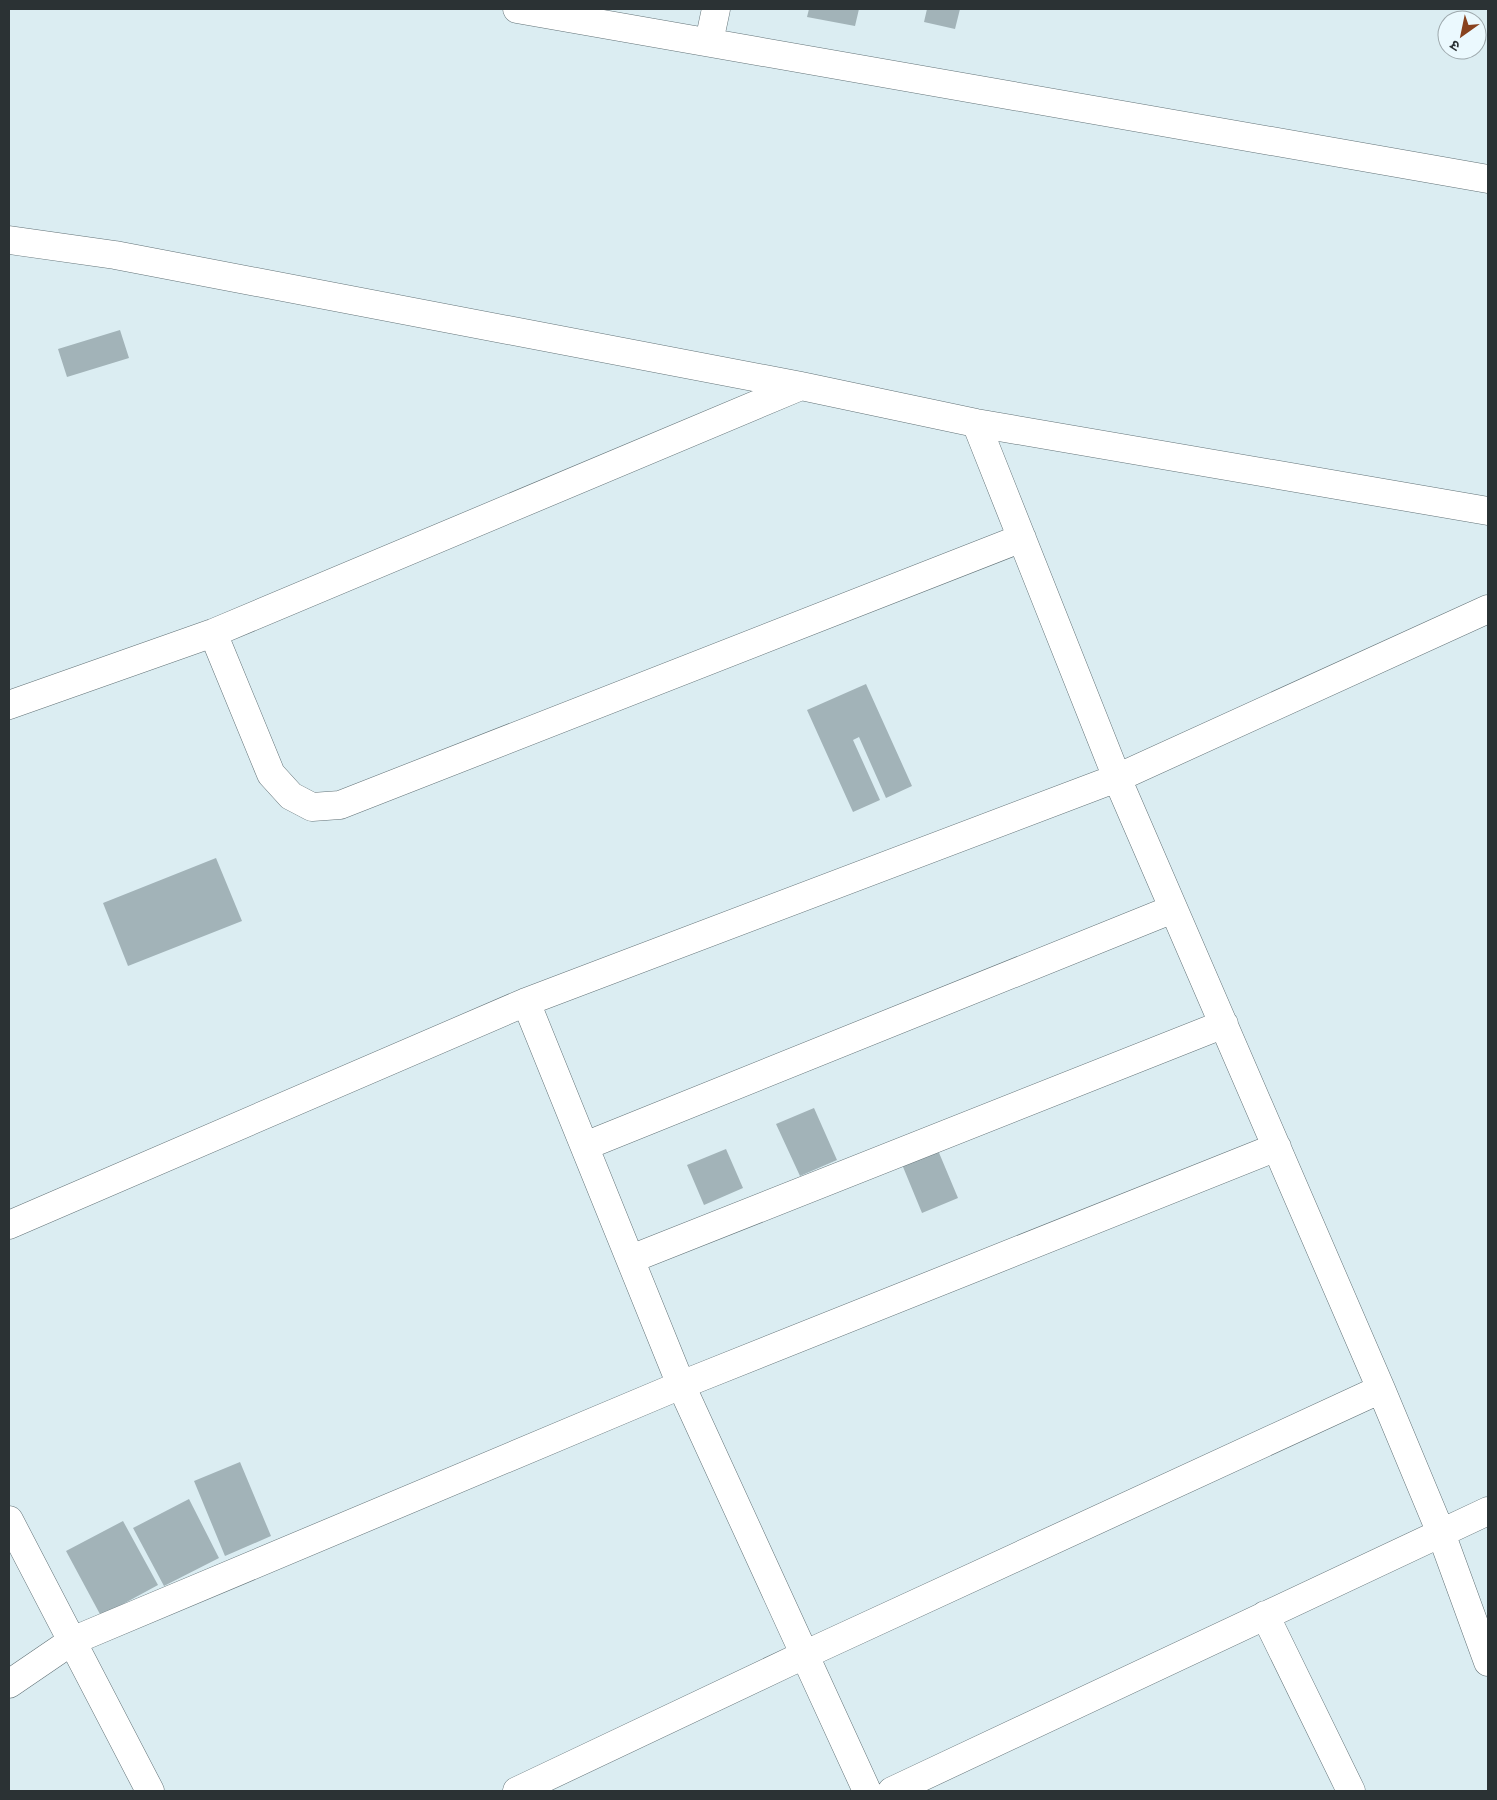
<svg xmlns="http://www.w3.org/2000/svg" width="1497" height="1800" font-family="'Archivo Narrow','Noto Sans Devanagari',sans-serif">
<rect width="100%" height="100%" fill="#dbedf2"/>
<path fill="#a2b3b8" d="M809,9H859L855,26L807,17Z
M927,9H960L955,29L924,22Z
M120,330L129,358L67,377L58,349Z
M866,684L912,786L886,798L859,737L853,740L880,800L853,812L807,710Z
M216,858L242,921L128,966L103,903Z
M814,1108L837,1160L800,1176L776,1124Z
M937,1148L958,1198L922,1213L901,1162Z
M726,1149L743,1188L704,1205L687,1165Z
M240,1462L271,1536L225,1556L194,1481Z
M189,1499L219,1558L164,1586L133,1528Z
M123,1521L158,1585L101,1616L66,1551Z"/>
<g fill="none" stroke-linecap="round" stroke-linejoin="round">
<defs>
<path id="minor" d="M517,9L1488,179
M709,42L716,9
M9,240L115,255L801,386L976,423L1488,511
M976,423L1117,778L1381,1389L1441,1533L1488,1662
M213,633L271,774L291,796L312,807L340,805L1022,538
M9,705L213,633L801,386
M526,1002L681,1385L867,1791
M585,1146L1173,909
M9,1225L526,1002L1117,778L1488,609
M631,1259L1224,1024
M9,1520L150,1791
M1265,1615L1351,1791
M9,1684L72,1641L681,1385L1277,1147
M517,1791L804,1655L1381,1389
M892,1791L1488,1511"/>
</defs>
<use href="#minor" stroke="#627277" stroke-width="29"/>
<use href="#minor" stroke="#fff" stroke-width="28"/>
</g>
<rect width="1497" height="1800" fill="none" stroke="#2b3234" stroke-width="20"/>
<g transform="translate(1462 35) rotate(213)"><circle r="24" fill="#ebf9fe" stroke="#9ea9ad"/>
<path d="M0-4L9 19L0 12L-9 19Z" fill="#88421e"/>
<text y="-8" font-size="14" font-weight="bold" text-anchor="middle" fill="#2b3234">उ</text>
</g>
</svg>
